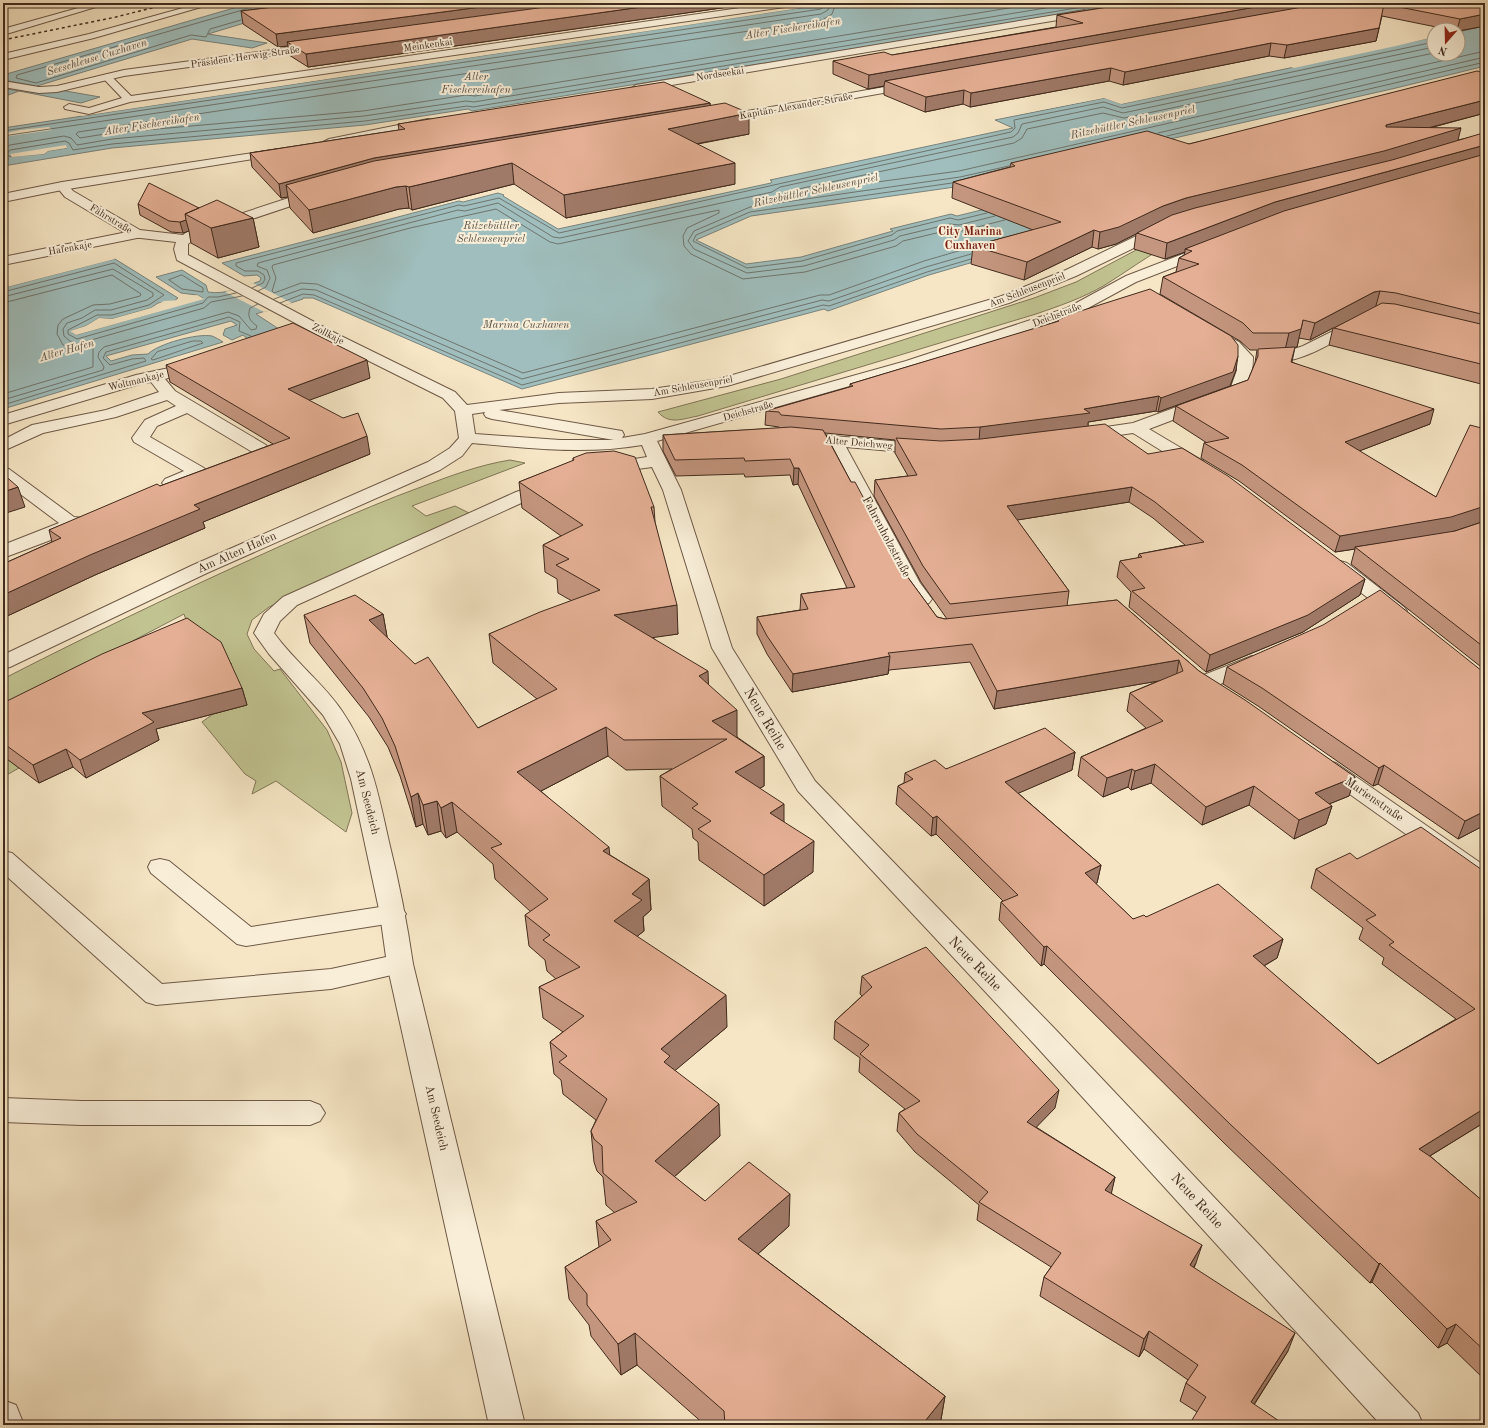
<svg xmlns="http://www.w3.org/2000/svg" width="1488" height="1428" font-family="'Old Standard TT',serif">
<rect width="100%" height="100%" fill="#f6e6c5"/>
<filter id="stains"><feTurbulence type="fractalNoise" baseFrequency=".005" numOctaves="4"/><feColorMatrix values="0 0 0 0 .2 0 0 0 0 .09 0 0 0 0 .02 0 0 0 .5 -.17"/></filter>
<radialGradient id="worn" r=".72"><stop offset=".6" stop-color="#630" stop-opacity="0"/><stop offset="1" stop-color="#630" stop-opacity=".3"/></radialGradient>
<path fill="#c1c391" stroke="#817657" d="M1168,245C1146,257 1126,272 1105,285C1083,298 1059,306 1036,314L698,416C682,419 669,425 658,412L781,379L1034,298L1076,282L1138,249Z
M510,460L525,463L412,506L426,516L455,506L469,513L467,515L269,607L252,620L247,634L254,649L274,671L280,669L327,730L341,762L352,813L346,832L276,781L252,794L256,781L245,774L202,722L213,714L246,705L228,666L232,664L191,635L184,614L3,709V679C108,625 215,575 323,527C355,513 388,499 421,487C450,476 479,465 510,460Z
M3,756L19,768L3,777Z"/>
<path fill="#9fbebd" stroke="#79837d" d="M251,3H311L208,34L267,43L252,48L192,39L37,86L100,97L81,103L19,91L3,97V88L19,91L35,86L3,80V75Z
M833,3H1132L472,111L468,109L365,125L112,148L3,166V157L44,154L48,151L67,148L3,156V128Z
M1485,26V66L1396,88L962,186L751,216L696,240L746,264L801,257L893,231L890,229L951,214L957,216L1018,201L1094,207L1011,251L929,275L828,311L824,309L522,389L343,311L313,298H303V299L256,314L282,331L250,341L243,335L232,340L223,335L225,329L237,325L231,321L106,356L111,361L132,355L148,354C158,344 197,333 212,336C215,337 220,340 223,342L3,409V288L106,261L115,259L178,298L173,302L158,303L151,308L112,319L99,318L86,326L71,331L76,335L203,298L197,295L181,293L156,277L182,270L206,285L208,292C225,295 244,287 260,281L261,278L257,275L244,276L222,263L459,201L463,202L498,193L504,195L503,196L558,229L771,183L772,181L770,180L1013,128L995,120L1105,98L1122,104L1434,37V54H1458V32Z"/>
<path fill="#f6e6c5" d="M820,3H833L82,116L79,114Z
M1434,35V37L1396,46L1294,68L1287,66Z
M1230,78L1234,80L1121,104L1104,98L993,119L1104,96L1122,102Z
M49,127L52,130L3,137V134L20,130Z
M66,145L67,148L48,151L44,154L12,157L10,154Z
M113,257L115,259L3,288V286Z
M253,283L292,303L264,312L225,292Z
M197,295L204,299L76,335L70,331L86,326L99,318L112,319L151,308L164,301L180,300L174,304L165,303L152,310L112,321L99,320L87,328L75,332L198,298L192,296Z"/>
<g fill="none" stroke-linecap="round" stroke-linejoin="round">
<path stroke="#70746d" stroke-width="1" d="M836,3L832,14L822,20L78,132L76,134L80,138L111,133L363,111L466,95L475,96L1039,3
M241,20L210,29L206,37L191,35L36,83L16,78L17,75L246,9L249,3
M1434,53L1124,118L1103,113L1027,129L1022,138L1014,143L789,191L787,194L959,171L1485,51
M3,131L821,9L825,3
M1158,133L1485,57
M3,136L821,14L828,10L830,3
M1167,136L1485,62
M3,150L10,145L64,136L71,138L77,145L112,139L364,116L466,101L474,102L1076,3
M3,162L8,160L7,154L10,150L65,141L69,143L73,150L112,144L365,121L467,106L473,107L1107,3
M952,183L750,212L696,235L693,241L747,268L802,261L892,235L897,231L950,218L958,220L987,213
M995,216L959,225L950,224L900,236L894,240L804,266L747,273L694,249L688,241L694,231L750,207L960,177L1009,166
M972,247L924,261L829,295H820L523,373L317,284L301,283L274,293L272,291L276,278L272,267L273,265L410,228L496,209L550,242L558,244L719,210V213L687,228L683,236L684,246L691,254L743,279L805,272L896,246L903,241L949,230L961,231L1005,220
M182,275L203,288V292L182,289L169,280Z
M252,288L263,283L265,279L264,275L258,271H245L236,266V263L459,205L464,206L499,198L559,233L1011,132L1015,128L1014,120L1104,102L1122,108L1434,42
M258,291L266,287L270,278L267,270L257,266L258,263L458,210L465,211L498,203L553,237L560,238L772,192L780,187L1013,137L1018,133L1022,124L1103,107L1123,113L1434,47
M3,292L114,263L164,295L149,305L112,315H97L68,330V334L77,339L203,303L208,297H218L236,293
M3,297L113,269L153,293V296L147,300L111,310H95L82,318L67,323L63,329L64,336L71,342L77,344L204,308L211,302L242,296
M274,299L302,289L316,290L522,379L822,300L829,301L926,267L971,254
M3,303L112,275L141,294L140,296L110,304L93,305L63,319L58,325L57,334L63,345L72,348L93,347V367L3,394
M280,303L303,294L314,295L522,385L823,305L829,306L927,272L971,259
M193,341H201L203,343L153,360L151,359L157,352Z
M3,400L103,370L104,367L98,357L99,352L104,347L228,312L239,316L251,330L256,329L257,326C250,321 247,317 250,308L258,304
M3,405L146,361L144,358L132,359L110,365L103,358L106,352L229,317L240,322L239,331L251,336"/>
<defs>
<path id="lane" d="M774,3H796L792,6L130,102L89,114L65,109L64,107L69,104L89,108L122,98L102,77L107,74L110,75L131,96Z
M1085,10L1089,13L1088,15L636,91L631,88L636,85Z
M428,119L432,120L433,122L432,124L329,145L323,142L329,139Z
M279,149L283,150L285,152L283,154L62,190L3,202V194L62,182Z
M137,230L143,234L142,237L3,265V257Z
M169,368L174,370L177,373L174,376L165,379L175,391L266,445L268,449L266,453L260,454L254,453L187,413L157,426L150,437L204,468L207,472L204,476C192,481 178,490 165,487L162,483L165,479L184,471L134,442L132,438L145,420L176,406L167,400L116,417L43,433L3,451V440L32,425L106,410L159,392L151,382L143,383L3,425V415L136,375Z
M3,468L9,469L74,517L84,518L87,522L80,529L3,558V545L59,523L3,481Z
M3,851L12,853L162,984L331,969L400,954L409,957L413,964L409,971L331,989L156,1005L146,1002L3,873Z
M160,859L169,861L251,927L393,905L402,908L406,914L402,920L393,923L246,946L237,944L151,873L148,867L151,861Z
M3,1098L81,1101H310L320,1105L325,1113L320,1121L310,1125H81L3,1122Z
M3,1400L16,1405L24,1425H3Z"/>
<path id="street" d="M96,3H109L3,35V29Z
M201,3H215L94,38L3,60V54L89,34Z
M317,44L322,47L320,49L124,76L57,92L39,93L3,87V81L39,87L57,86L124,70Z
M913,82L918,85L917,87L719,122L714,119L719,116Z
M62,182L66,183L73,191L140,230L183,235L188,231L313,190H321L323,193L321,196L198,237L188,244V255L337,334L455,392L467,405L559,393L652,389L719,379L999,297L1066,270L1157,226H1167L1168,229L1167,232L1076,276L1009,303L727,386L652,399L559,403L499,410L616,430L622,431L624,435L622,438L645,434L906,361L1067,308L1126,276L1201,247H1211L1213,250L1211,253L1136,282L1077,314L916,367L657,441L681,490L732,648L815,781L1055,1029L1418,1413L1423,1425H1381L1035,1045L798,791L712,648L663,490L652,467L609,473L603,472L600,468L603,464L609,463L647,457L642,445C585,455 528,448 472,443L462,456L440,470L207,573L10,667L3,669V655L193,565L428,462L450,448L459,438L455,411L443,398L327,340L177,260L174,249L176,242L132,237L65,197L56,186ZM485,412L484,414L486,417L492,419L614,440H560L475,434L472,414Z
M1357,319L1362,320L1364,323L1362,326C1332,342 1296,369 1260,360L1257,357L1260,354L1285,352L1303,346Z
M1213,329L1239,342L1253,357C1253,369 1251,383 1244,393L1149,429L1203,461L1206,465L1203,469L1197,470L1191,469L1133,433L1085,440L1079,439L1077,435L1079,431L1133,423L1231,387L1237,370V358L1229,348L1208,336L1206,333L1208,330Z
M822,435L926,444L932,445L934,449L932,453L926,454L846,447L920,583L932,599L929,603L922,605L915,603L901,584L828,446L816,444L814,440L816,436Z
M549,481L555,482L558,486L555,490L528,500L297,605L280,621L274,633C294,661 324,684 342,711C371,754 378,792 389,842C399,882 407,923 413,964L525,1425H489L387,964L380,914L351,779L340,744L323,715L269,654L254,633L264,614L283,597L516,492Z
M1340,561L1347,563L1404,607L1407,611L1404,615L1397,617L1390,615L1333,571L1330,567L1333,563Z
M1252,656L1259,658L1263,662L1259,666L1212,688L1204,689L1196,688L1193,683L1196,678Z
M1328,761L1336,763L1485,866V887L1476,884L1320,773L1316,768L1320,763Z"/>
</defs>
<use href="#lane" stroke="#6e5947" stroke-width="2"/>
<use href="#street" stroke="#6e5947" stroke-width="2"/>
<use href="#lane" fill="#f9efd9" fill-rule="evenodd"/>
<use href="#street" fill="#f9efd9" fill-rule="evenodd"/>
<path stroke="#412a1d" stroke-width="1.5" stroke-dasharray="3 3" stroke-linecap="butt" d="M3,40L116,17L171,3"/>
</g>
<path fill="#c4967f" stroke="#412a1d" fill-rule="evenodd" d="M307,3H756L308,67L289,55L288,46L278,47L243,24L241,11Z
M1134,3H1485V26L1458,31V30H1451L1382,16L1376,41L1284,58L1269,56L1123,85L1109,81L970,107L963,104L925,112L884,95V86L868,89L833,74V61L892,55L1056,27L1057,15Z
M1485,73V113L1430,128L1458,140L1485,134V385L1329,345L1333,328L1310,340L1299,338L1297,347H1295L1292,362L1430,424L1359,451L1436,497L1485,429V521L1451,532L1485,521V670L1351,564L1355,549L1335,552L1239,481L1201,458L1204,443H1207L1173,421L1176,406L1248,380L1255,363L1257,350H1250L1240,341L1160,294L1163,277L1176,272L1179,258L1184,255L1185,252L1165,259L1134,249L1136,234L1116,244L1098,249L1092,247L1024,280L971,264L973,246L1033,230L952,198L953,182L1010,167L1011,163L1189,144Z
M710,103V105L749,134L698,144L735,184L566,218L514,184L412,210L409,208L399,209L313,233L290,208L288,197L281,198L252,167L250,153L399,130L398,124Z
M138,204L199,208L253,218L259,247L218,258L191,243L189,231L183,233L171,232L140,215Z
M1058,320L1236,370L1230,386L1158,412L1156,411L1088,422V426L1148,454L1365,579L1360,595L1303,632L1206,672L1129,607L1131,592L1117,577L1120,561L1138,558L1139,554L1185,545L1153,518L1129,502L1017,520L1069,591L1067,606L1117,600L1199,671L1355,777L1349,796L1329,804L1332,806L1326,824L1294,839L1249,805L1202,825L1151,783L1131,790L1128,787L1103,797L1078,776L1081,757L1146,728L1127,711L1130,693L1158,681L994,709L970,662L889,670L888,674L792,692L767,654L757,634V617L800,610L801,594L847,588L798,484L793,485L790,475L745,477L744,474L676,476L663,451V435L780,428L779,427L765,425L766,411L850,387V384L1058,322ZM825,433L895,440V453L908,476L875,480L874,496L921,582L947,619H945L937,617L901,568L851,482Z
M166,365L370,378L309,400L370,454L203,522L205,528L95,575L3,618V564L52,542L49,530L160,486L273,444L170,382Z
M573,458L654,507L655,522L678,634L652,637L708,684L737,737L764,756V786L759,788L784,822L813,872L764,906L699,860L698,842L693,838L692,829L662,806L660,776L672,769L626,770L608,756L541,791L610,855L649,879L651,910L643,917L644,931L637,936L727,1027L675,1070L720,1136L674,1177L705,1201L789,1226L758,1254L945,1396L940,1425H705L637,1365L621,1375L591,1336L589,1325L569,1299L565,1267L599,1247L596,1221L615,1213L606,1205L603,1177L597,1171L594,1162L591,1131L596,1120L563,1094L561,1080L554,1074L550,1042L563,1032L543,1018L539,987L556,979L547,971L545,960L529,946L525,915L531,912L495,879L493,864L457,832L446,838L441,831L428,835L423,824L416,827L400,776L388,747L369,717L310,643L304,615L383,614L387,637L478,728L537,699L493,663L489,634L572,601L558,593L557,579L545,572L543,545L561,536L522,508L519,482L573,461Z
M1227,667L1485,671V825L1458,839L1378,784L1373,786L1258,706L1223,684Z
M242,688L247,705L156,729L159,740L86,778L73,767L39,783L3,756V703Z
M1075,752L1072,770L1018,793L1101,865L1097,883L1096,884L1133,919L1146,917L1283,939L1277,958L1264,966L1378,1064L1456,1019L1382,964L1384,958L1359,939L1363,928L1311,888L1316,869L1357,859L1485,872V1122L1430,1156L1485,1203V1380L1447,1343L1438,1348L1372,1282L1370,1283L1224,1143L1044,964L1041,966L999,920L1001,902L1003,901L936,834L931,836L896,804L898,786L904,783L905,773L946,769Z
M862,976L1055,1108L1036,1127L1115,1177L1111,1193L1196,1263L1194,1268L1288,1351L1254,1405L1197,1412L1180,1401L1186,1383L1188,1380L1144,1349L1139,1357L1040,1296L1044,1277L1051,1267L977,1220L979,1205L915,1152L897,1131L899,1113L905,1109L859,1072L860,1058L834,1039L835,1021L862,996L860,994Z"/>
<path fill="#a07a68" stroke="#412a1d" d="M511,3H602L287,42L288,46L278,47L276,34Z
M670,3H756L308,67L306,54Z
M1278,3H1343L885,81L884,86L868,89L869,75Z
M1485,14V26L1458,31V30H1457L1460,19Z
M1379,28L1376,41L1284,58L1287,45Z
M1271,43L1269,56L1123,85L1125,72Z
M1111,68L1109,81L970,107L971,93Z
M964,90L963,104L925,112L926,97Z
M1485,100V113L1382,140L1386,125Z
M710,103L711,116L286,185L288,197L281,198L279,184L374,158Z
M749,113V134L668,149V129Z
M1461,128L1457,144L1137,233L1136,234L1116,244L1098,249L1100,232L1163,206L1186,198Z
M1485,145V158L1185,249V252L1165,259L1167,243L1275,202Z
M512,163L514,184L412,210L409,187Z
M735,163V184L566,218L564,195Z
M406,186L409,208L399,209L313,233L309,210L396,187Z
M253,218L259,247L218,258L211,228Z
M186,220L189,231L183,233L180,222Z
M1094,230L1092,247L1024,280L1027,262Z
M1380,291L1375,309L1334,328H1333L1310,340L1315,323L1374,292Z
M1303,320L1297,347L1285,350L1289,333Z
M1238,356L1236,370L1230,386L1158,412L1161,398Z
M367,360L370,378L291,407L288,389Z
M1159,396L1156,411L1088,422V427L979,442L980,427L1084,409Z
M1434,409L1430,424L1341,458L1345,442Z
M367,436L370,454L203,522L205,528L95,575L3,618V595L194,505Z
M794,468H799L798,484L793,485Z
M18,487L25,507L3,514V492Z
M1132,487L1129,502L1005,522L1007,506Z
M1485,506V521L1446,534L1355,547V549L1335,552L1340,536Z
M1365,579L1360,595L1303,632L1206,672L1210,655Z
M677,605L678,634L616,643L614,615Z
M383,614L388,642L369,620Z
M890,656L888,674L792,692L793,674Z
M1179,660L1176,678L994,709L997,691Z
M708,671L709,700L699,676Z
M242,688L247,705L156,729L159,740L86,778L80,760L142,713Z
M737,710V739H727L712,721Z
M606,727L608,756L520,802L517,772Z
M66,749L73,767L39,783L33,765Z
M1075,752L1072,770L1003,800L1005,782Z
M764,756V786L735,802V772Z
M1155,764L1151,783L1131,790L1135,771Z
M1384,765L1378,784L1373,786L1379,768Z
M1132,769L1128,787L1103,797L1107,778Z
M1355,777L1349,796L1309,812L1315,793Z
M1254,786L1249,805L1202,825L1206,807Z
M418,793L423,824L416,827L411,797Z
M437,801L441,831L428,835L423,805Z
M452,802L457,832L446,838L441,808Z
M784,804V834L770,813Z
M1332,806L1326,824L1294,839L1299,820Z
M1485,811V825L1458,839L1465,821Z
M937,816L936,834L931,836L933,818Z
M814,841L813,872L764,906V875Z
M609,847L612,878L603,851Z
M1101,865L1097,883L1082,891L1085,873Z
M649,879L651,910L643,917L644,931L617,952L614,921L632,894Z
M1283,939L1277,958L1248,975L1253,956Z
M1047,946L1044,964L1041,966L1044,947Z
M726,995L727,1027L671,1074L665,1093L661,1049Z
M1059,1090L1055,1108L1024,1140L1027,1122Z
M719,1104L720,1136L656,1193L655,1161Z
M1485,1108V1122L1410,1168L1419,1149Z
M1115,1177L1111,1195L1105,1190Z
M790,1194L789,1226L739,1271L738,1239Z
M1202,1245L1196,1263L1184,1283L1190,1265Z
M1380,1263L1372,1282L1370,1283L1379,1264Z
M1456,1324L1447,1343L1438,1348L1447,1329Z
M1149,1331L1144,1349L1139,1357L1144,1339Z
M635,1333L637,1365L621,1375L618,1344Z
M1295,1333L1288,1351L1244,1420L1251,1402Z
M945,1396L940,1425H922Z"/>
<path fill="#e4af94" stroke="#412a1d" d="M307,3H511L276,34L241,11Z
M575,3H670L306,54L287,42Z
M1134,3H1278L869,75L833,61L884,52L892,55L1083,23L1057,15Z
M1325,3H1485V14L1460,19L1384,4L1379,28L1287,45L1271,43L1125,72L1111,68L971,93L964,90L926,97L885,81Z
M1477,71L1485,73V100L1386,125V127L1461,128L1384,151L1186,198L1163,206L1119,227L1100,232L1094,230L1027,262L973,246L1061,222L953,182L1015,166L1011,163L1147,131L1189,144Z
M664,82L710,103L374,158L279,184L250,153L405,129L398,124Z
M725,103L749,113L668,129L735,163L564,195L512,163L409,187L406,186L396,187L309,210L286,185L374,161Z
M1483,133L1485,134V145L1275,202L1167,243L1137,233L1172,215L1195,208L1392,160Z
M1485,154V315L1396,293L1380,291L1374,292L1315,323L1303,320L1301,329L1289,333H1253L1243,323L1163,277L1199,264L1179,258L1192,251L1185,249L1284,211Z
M149,183L199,208L185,214L186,220L180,222L169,221L138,204Z
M217,200L253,218L211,228L185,214Z
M1150,289L1231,336L1238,345V356L1233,372L1161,398L1159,396L1084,409L1090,413L980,427L941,429L781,415L779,412L766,411L853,386L850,384L1059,321L1058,320L1071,314Z
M1382,303L1395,304L1485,325V365L1334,328Z
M293,323L367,360L288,389L343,418L358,413L367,436L194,505L200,509L90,555L3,595V564L61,538L49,530L157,484L160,486L290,438L166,365Z
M1295,347L1291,362L1434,409L1345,442L1436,497L1470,425L1485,429V506L1451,517L1340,536L1242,465L1204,443L1229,438L1176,406L1248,380L1258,356V349Z
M1105,424L1148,454L1182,448L1228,476L1365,579L1308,615L1210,655L1132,591L1145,588L1120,561L1142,557L1139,554L1204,542L1155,502L1132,487L1007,506L1069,591L950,604L923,566L875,480L917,475L896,438L941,441L981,439Z
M791,427L823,430L851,482H855L901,568L937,617L945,619L1117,600L1199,671L1245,700L1355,777L1315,793L1332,806L1299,820L1254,786L1206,807L1155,764L1135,771L1132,769L1107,778L1081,757L1163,721L1130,693L1183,671L1179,660L997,691L972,644L888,653L890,656L793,674L767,636L757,617L808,609L801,594L855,587L799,468H794L790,459L745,461L744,458L675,460L663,435Z
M614,451L635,457L654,507H651L677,605L614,615L708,671L699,676L737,710L712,721L764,756L735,772L784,804L770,813L814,841L764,875L698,829L711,821L692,808L698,804L660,776L727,739L624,740L606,727L517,772L609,847L603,851L649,879L632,894L642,900L614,921L726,995L661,1049L670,1056L664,1062L719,1104L655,1161L705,1201L749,1162L790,1194L738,1239L945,1396L922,1425H725L724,1411L635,1333L618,1344L587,1305V1294L565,1267L611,1240L596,1221L637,1202L603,1173L602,1146L594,1139L591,1131L607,1099L559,1062L567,1056L550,1042L584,1016L539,987L580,967L543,940L550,935L525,915L548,899L491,848L502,844L452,802L441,808L437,801L423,805L418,793L411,797L395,746L382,718L363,688L304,615L355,595L383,614L369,620L415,664L428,657L478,728L557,689L489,634L540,612L600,590L556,565L569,559L543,545L583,525L519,482L574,460L573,458L586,453Z
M3,474L18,487L3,492Z
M1485,521V648L1355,547L1455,531Z
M1380,590L1482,671H1485V811L1465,821L1384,765L1379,768L1262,688L1227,667L1323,625Z
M187,618L221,642L242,688L142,713L154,722L80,760L66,749L33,765L3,743V703L102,654Z
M1045,728L1075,752L1005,782L1101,865L1085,873L1133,919L1144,915L1146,917L1218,884L1283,939L1253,956L1378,1064L1475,1009L1389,945L1394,942L1366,920L1376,915L1316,869L1350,853L1357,859L1421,827L1485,872V1108L1419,1149L1431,1157L1485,1203V1351L1456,1324L1447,1329L1380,1263L1379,1264L1230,1124L1047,946L1044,947L1001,902L1018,895L937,816L933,818L898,786L913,779L905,773L935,760L946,769Z
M926,947L1059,1090L1027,1122L1115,1177L1105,1190L1202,1245L1190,1265L1295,1333L1251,1402L1285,1425H1189L1206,1397L1186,1383L1198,1365L1149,1331L1144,1339L1044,1277L1061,1253L979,1202L988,1192L917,1134L899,1113L920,1101L860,1054L869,1045L835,1021L872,987L862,976Z"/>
<g text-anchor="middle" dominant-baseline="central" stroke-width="4" stroke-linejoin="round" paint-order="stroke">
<g font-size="10" fill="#412a1d" stroke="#f9efd9">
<text transform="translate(428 45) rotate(-8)">Meinkenkai</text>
<text transform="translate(245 57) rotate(-8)">Präsident-Herwig-Straße</text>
<text transform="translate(720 74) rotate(-9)">Nordseekai</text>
<text transform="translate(796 106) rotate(-10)">Kapitän-Alexander-Straße</text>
<text transform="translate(111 219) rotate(31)">Fährstraße</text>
<text transform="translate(70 248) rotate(-10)">Hafenkaje</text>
<text transform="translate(1027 290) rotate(-21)">Am Schleusenpriel</text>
<text transform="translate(1057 315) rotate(-21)">Deichstraße</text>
<text transform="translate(328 334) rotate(27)">Zollkaje</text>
<text transform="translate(136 381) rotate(-14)">Woltmankaje</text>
<text transform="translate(693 386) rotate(-10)">Am Schleusenpriel</text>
<text transform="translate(748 411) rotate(-16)">Deichstraße</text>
<text transform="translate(859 443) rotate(5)">Alter Deichweg</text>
</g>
<g font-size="11" font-style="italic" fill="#584f45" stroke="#f9efd9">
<text transform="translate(793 29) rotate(-9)">Alter Fischereihafen</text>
<text transform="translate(97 58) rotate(-17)">Seeschleuse Cuxhaven</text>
<text x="476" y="77">Alter<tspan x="476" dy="13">Fischereihafen</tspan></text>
<text transform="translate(1133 123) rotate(-12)">Ritzebüttler Schleusenpriel</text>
<text transform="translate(152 125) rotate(-9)">Alter Fischereihafen</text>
<text transform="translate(816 191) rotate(-12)">Ritzebüttler Schleusenpriel</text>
<text x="491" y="226">Ritzebüttler<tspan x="491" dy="13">Schleusenpriel</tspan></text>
<text x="526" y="325">Marina Cuxhaven</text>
<text transform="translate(67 351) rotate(-16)">Alter Hafen</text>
</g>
<g font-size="12" font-weight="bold" fill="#7a1f14" stroke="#f9efd9">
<text x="970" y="232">City Marina<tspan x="970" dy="14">Cuxhaven</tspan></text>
</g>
<g font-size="12" fill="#412a1d" stroke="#f9efd9">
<text transform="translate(886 537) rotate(62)">Fahrenholzstraße</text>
<text transform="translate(237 553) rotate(-24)">Am Alten Hafen</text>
<text transform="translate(1374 800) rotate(35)">Marienstraße</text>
<text transform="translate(367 802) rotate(76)">Am Seedeich</text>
<text transform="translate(436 1118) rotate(77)">Am Seedeich</text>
</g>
<g font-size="14" fill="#412a1d" stroke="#f9efd9">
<text transform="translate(765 719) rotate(59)">Neue Reihe</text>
<text transform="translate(975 964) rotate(46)">Neue Reihe</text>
<text transform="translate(1197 1201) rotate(47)">Neue Reihe</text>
</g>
</g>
<rect width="1488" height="1428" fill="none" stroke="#f6e6c5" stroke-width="16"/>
<rect x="4" y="4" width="1480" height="1420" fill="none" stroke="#412a1d" stroke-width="2"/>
<rect x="8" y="8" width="1472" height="1412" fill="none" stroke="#412a1d"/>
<g transform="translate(1446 42) rotate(200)"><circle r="19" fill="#f9efd9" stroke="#afa08e"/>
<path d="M0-3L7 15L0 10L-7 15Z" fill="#8f2418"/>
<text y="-6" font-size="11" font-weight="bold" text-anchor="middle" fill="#412a1d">N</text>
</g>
<rect width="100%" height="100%" filter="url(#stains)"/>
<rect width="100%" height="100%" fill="url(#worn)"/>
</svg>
